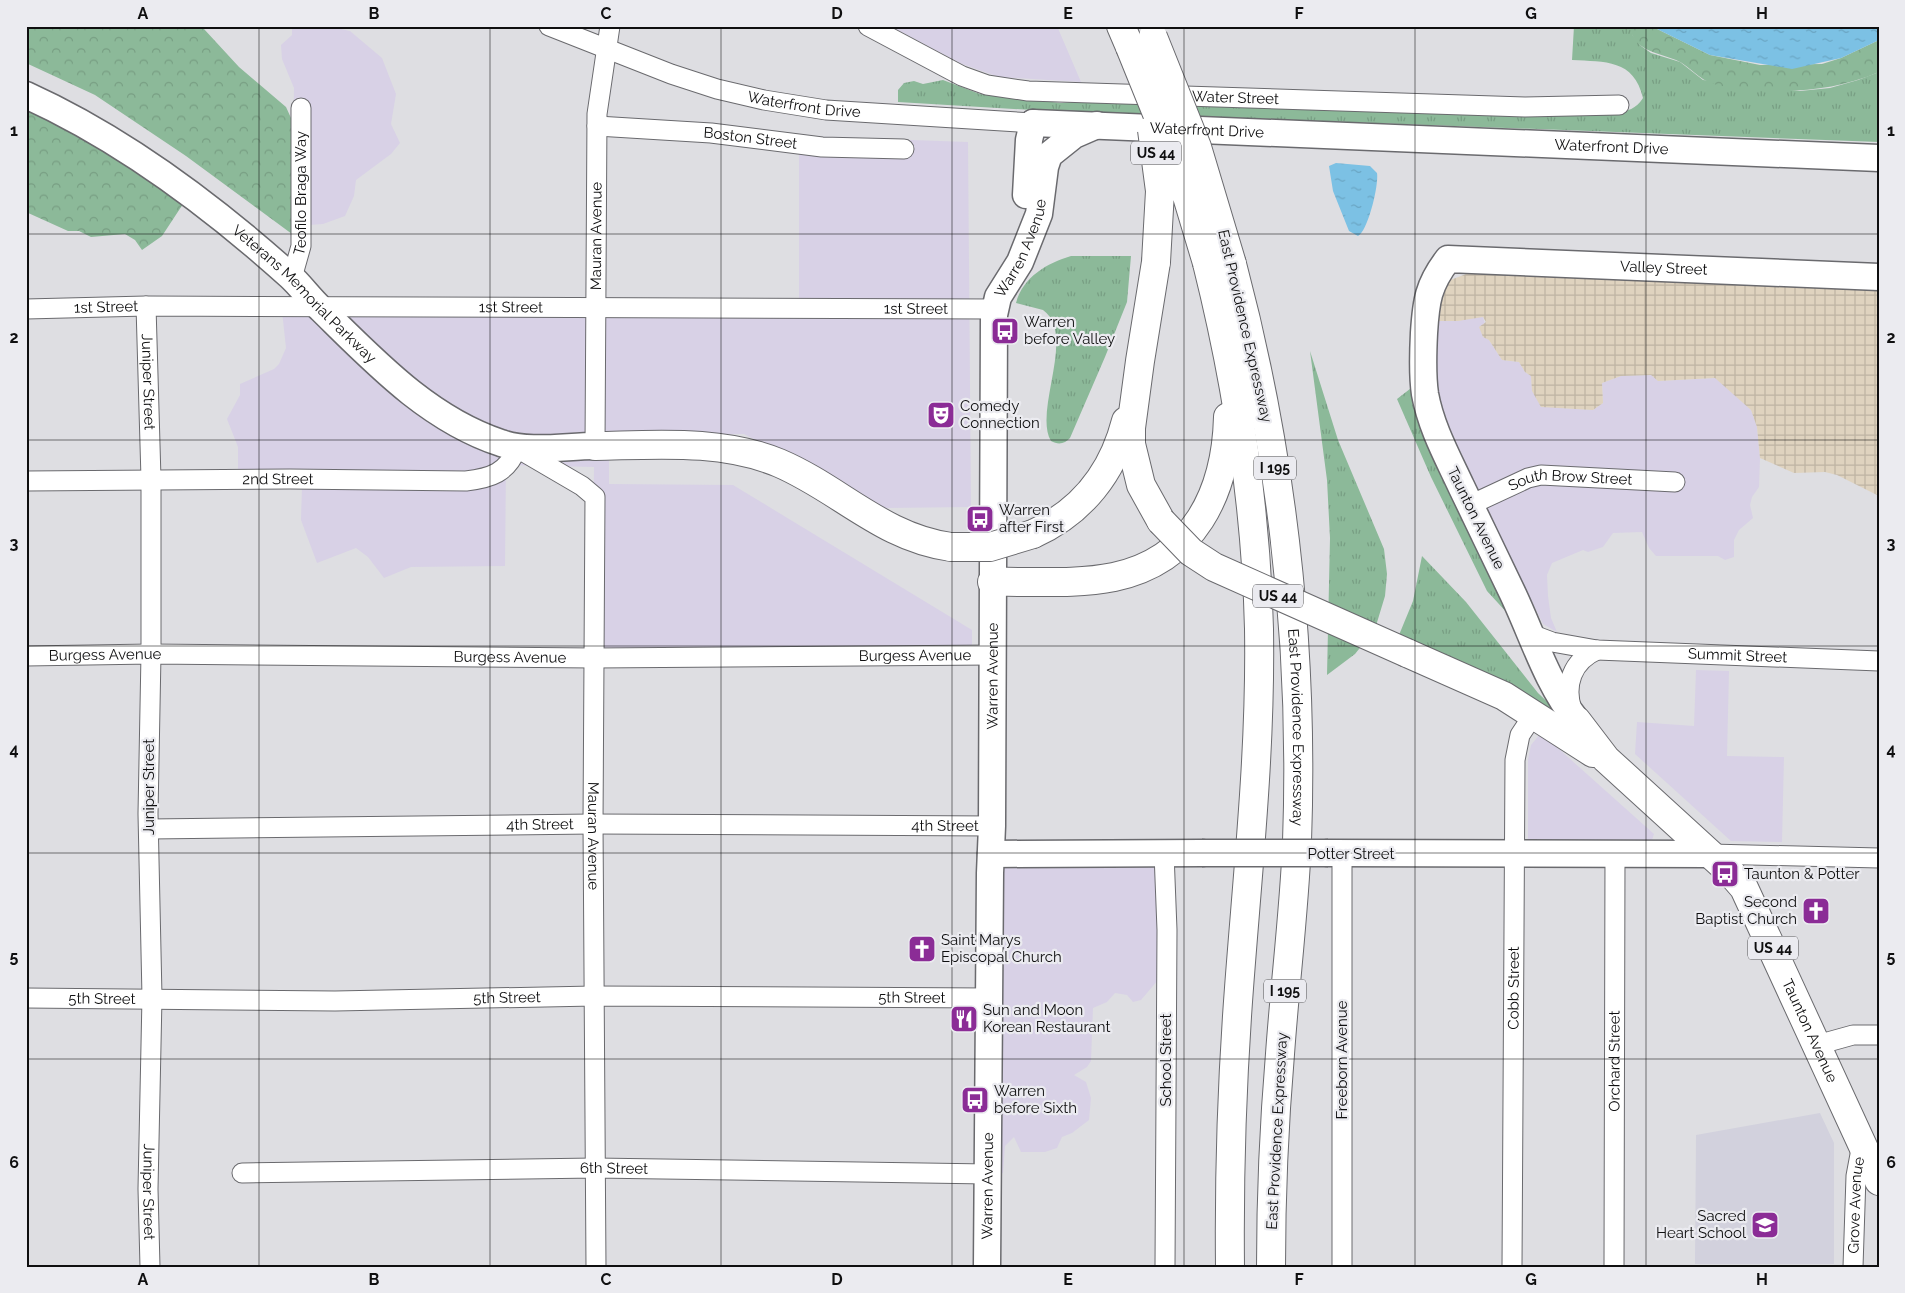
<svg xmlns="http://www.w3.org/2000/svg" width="1905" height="1293" font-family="Raleway,sans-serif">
<defs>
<pattern id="industrial-grid" width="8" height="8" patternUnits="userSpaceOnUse" patternTransform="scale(1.25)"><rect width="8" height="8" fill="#dfd3bf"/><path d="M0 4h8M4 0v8" fill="none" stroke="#beb4a3"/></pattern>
<pattern id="grass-tufts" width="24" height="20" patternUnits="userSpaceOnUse" patternTransform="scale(1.25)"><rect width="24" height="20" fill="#8cb999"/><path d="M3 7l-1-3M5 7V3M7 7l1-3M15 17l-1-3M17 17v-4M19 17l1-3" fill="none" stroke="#789e83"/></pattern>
<pattern id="forest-crowns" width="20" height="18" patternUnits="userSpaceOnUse" patternTransform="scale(1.25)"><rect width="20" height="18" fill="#8cb999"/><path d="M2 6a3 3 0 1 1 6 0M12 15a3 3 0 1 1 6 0" fill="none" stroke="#789e83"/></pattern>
<pattern id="water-ripples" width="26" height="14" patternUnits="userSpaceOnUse" patternTransform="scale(1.25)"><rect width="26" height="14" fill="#7cc1e4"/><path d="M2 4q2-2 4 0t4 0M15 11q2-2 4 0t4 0" fill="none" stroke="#6aa5c3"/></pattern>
</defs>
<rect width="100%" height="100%" fill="#dedee2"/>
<path fill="#d8d1e6" d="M294,26H327L350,31L382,58L396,94L391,124L400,143L391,154L356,180L354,196L345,216L323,224L294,226L292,221L294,88L282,59L281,45L292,35V27Z
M890,26H1057L1081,82L999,77L962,64Z
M799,136L968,142L971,507L885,508L744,434L609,435V484L733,485L972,630V658L592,659L594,467L506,465L505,566L411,567L384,578L368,557L356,548L317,563L301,520L302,485L238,481V447L227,419L240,395V384L274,369L279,364L286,348L282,311H799Z
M1472,317H1483L1489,340L1502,360L1519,362L1525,372L1531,376L1532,391L1559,408L1593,410L1603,403L1602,383L1621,376L1652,375L1658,381L1715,378L1723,383L1751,410L1757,427L1760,458L1759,487L1752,497L1750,505L1753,518L1739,530L1734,540V557L1725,560L1718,556H1656L1649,548L1642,532L1613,533L1603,547L1588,552L1583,550L1552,563L1547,575L1548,596L1551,618L1557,632L1543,624L1449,432L1439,400L1435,369L1437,321H1458Z
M1696,670L1729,671L1727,756L1784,757L1782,842L1731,841L1635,754L1637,722L1694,726Z
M1541,733L1654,834L1652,840H1528V760L1531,745Z
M1162,854L1158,980L1141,1000L1133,1002L1127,995L1115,993L1107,1002L1093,1008L1091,1061L1087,1067L1074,1075L1086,1082L1091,1098L1089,1120L1072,1133L1062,1137L1057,1148L1045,1152H1021L1014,1137L1005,1146L1003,1173H993L991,860Z"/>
<path fill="url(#industrial-grid)" d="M1469,273L1879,290V496L1837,475L1825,472L1794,473L1760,458L1757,427L1751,410L1715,378L1658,381L1651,375L1621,376L1602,383L1603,403L1593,410L1541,407L1532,391L1531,376L1525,372L1519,362L1502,360L1489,340L1483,337L1479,327L1486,322L1483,317L1458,321H1437L1438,295L1445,282Z"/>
<path fill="#d2d1dd" d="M1820,1113L1834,1143V1264H1695L1696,1135Z"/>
<path fill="url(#grass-tufts)" d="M1574,26H1630L1633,36L1641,46L1651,53L1680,62L1703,80L1800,91L1830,88L1858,80L1879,72V142L1032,110L898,102V90L904,83L914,81L923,84L943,80L980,94L1061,103L1082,101L1478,115L1615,113C1628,111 1636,109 1643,98C1634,59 1605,62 1572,60Z
M1071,256H1131L1127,302L1105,357L1070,438C1065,444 1058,445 1051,441C1033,411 1077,334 1043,310L1016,303C1023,277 1047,263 1071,256Z
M1310,351L1338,440L1384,549L1387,574L1385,596L1375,629L1355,654L1327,675L1330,538L1327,480Z
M1415,385L1509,615L1487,591L1431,477L1397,399Z
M1422,556L1466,602L1538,693L1559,713L1556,716L1399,635L1413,601Z"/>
<path fill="url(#forest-crowns)" d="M26,26H195L204,29L239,67L286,107L291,118L292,234L186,156L95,95L26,63Z
M1630,26H1651L1710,55L1760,65L1822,64L1841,58L1879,40V72C1834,91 1789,94 1740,88C1732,87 1722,87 1714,84C1699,80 1690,66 1676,60C1658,53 1632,50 1630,26Z
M26,101L185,201L162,236L142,250L135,240L125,234L91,237L79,231H68L26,212Z"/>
<path fill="url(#water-ripples)" d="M1651,26H1879V40L1841,58L1792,69L1710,55Z
M1336,163L1370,166L1377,173C1379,185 1368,231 1358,236L1349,231L1333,191L1329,166Z"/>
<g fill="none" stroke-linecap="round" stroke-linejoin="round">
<defs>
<g id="street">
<path id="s1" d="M549,26L671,74L717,89L764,100L826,110L1033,123"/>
<path id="s2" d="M868,26L962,76L987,85L1028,91L1525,107L1619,105"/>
<path id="s3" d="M597,126L711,133L822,147L904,149"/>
<path id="s4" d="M292,278L301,246V108"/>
<path id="s5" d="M146,306L151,479V654L148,814L152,997L148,1189L150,1267"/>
<path id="s6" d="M26,309L146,306L995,309"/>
<path id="s7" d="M595,446L597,114L610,26"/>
<path id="s8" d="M26,481L290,479L466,481C491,478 507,473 517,448L582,486L595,497L593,824L596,1267"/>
<path id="s9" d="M1470,505L1528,478L1541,475L1675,482"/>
<path id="s10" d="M1528,633L1552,642L1597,650L1879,661"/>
<path id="s11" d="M26,656L151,654L594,658L992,655"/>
<path d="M1572,710C1564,685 1572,661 1597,650"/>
<path id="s12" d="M149,829L593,824L992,826"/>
<path d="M1164,853L1167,930L1165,1267"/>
<path d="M1710,854L1879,858"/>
<path id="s13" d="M26,998L335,1001L594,996L989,998"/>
<path d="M1817,1045L1853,1035H1879"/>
<path id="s14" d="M242,1173L595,1168L988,1174"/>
<path d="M1342,1267V854"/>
<path id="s15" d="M1512,1267L1515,760L1520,735L1534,714"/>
<path id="s16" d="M1614,1267L1615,854"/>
<path id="s17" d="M1853,1267L1856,1176L1862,1144"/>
</g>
<g id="secondary">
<path id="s18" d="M26,95C123,139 211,205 290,276C301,286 310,299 321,309C374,361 428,419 501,443C529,453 565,446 595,446"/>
<path id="s19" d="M1033,123L1879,158"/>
<path d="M1026,195L1029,140L1033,123"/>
<path id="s20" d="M1577,721C1546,682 1533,636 1512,592C1495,557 1478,521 1461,486C1447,456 1431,427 1425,394C1422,374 1423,353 1424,333C1426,301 1428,285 1448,259L1879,277"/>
<path d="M1328,853L1710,854"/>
<path d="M991,854L1202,853"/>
<path id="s21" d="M987,1267L990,873L992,826L994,315L998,297L1020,262L1039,214L1045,167L1049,155L1074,135L1097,125"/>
</g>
<g id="highway">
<path d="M1121,26L1130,47"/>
<path d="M1156,262L1140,361L1131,428V444L1141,485L1161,521"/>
<path d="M1207,263C1237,383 1256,505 1259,629C1261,749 1248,868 1239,988C1232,1081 1229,1174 1230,1267"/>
<path id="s22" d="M1232,264C1282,452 1304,648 1297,842C1294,913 1285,983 1280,1054C1274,1125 1271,1196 1271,1267"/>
<path d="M595,446C656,445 721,439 779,463C840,489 883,538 951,547"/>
<path d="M1033,534C1082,512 1113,472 1126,421"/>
<path d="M992,582C1032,581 1075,585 1114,577C1194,560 1226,493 1228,417"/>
<path d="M1407,653L1504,696L1593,753"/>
<path id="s23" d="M1577,721L1606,759L1731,873L1744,888L1879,1181"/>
</g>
</defs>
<use href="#street" stroke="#6a6a6e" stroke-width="21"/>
<use href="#secondary" stroke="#6a6a6e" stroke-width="29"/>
<use href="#highway" stroke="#6a6a6e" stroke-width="30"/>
<use href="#street" stroke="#fff" stroke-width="19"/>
<use href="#secondary" stroke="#fff" stroke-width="26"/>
<use href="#highway" stroke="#fff" stroke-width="28"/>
<defs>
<path id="secondary-bridge" d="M1202,853H1328"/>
<path id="highway-bridge" d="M1153,37L1197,147L1232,264
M1130,47L1177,163L1207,263
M1152,130L1160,191L1156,262
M1161,521L1191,552L1214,567L1407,653
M951,547H990L1033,534"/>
</defs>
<use href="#secondary-bridge" stroke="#6a6a6e" stroke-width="29" stroke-linecap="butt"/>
<use href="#highway-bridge" stroke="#6a6a6e" stroke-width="30" stroke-linecap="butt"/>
<use href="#secondary-bridge" stroke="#fff" stroke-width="26"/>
<use href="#highway-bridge" stroke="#fff" stroke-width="28"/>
</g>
<path fill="none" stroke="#0f0f10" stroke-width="1" stroke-opacity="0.55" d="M259,26V1267M490,26V1267M721,26V1267M952,26V1267M1184,26V1267M1415,26V1267M1646,26V1267M26,234H1879M26,440H1879M26,646H1879M26,853H1879M26,1059H1879"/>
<defs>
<symbol id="bus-square" viewBox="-11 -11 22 22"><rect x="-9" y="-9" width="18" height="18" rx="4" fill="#8b2c96" stroke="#ebebf0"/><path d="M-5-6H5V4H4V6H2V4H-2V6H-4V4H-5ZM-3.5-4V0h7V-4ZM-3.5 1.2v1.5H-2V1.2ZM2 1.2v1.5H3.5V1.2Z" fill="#fff"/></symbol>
<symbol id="theatre-square" viewBox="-11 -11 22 22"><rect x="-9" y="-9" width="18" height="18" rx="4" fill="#8b2c96" stroke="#ebebf0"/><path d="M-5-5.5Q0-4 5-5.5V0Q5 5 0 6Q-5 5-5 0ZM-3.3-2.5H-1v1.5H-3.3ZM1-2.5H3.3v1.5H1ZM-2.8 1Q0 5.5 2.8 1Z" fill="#fff"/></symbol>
<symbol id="church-square" viewBox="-11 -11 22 22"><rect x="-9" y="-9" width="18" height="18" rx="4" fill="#8b2c96" stroke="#ebebf0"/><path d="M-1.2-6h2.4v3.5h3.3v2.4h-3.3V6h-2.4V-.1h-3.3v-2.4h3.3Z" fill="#fff"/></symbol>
<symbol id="restaurant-square" viewBox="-11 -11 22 22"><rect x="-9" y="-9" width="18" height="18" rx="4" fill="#8b2c96" stroke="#ebebf0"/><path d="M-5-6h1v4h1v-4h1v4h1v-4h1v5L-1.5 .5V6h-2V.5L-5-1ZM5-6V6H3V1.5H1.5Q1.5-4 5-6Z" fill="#fff"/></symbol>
<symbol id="school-square" viewBox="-11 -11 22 22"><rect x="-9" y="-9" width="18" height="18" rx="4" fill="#8b2c96" stroke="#ebebf0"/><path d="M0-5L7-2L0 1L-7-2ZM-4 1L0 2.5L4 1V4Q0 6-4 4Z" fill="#fff"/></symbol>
</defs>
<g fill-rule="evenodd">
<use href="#bus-square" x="989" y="315" width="32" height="32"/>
<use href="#theatre-square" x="925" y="399" width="32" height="32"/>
<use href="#bus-square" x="964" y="503" width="32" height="32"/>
<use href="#bus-square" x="1709" y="858" width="32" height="32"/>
<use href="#church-square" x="1800" y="895" width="32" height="32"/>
<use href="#church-square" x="906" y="933" width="32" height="32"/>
<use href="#restaurant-square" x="948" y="1003" width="32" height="32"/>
<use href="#bus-square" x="959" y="1084" width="32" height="32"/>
<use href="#school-square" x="1749" y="1209" width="32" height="32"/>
</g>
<g text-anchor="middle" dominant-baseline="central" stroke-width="4.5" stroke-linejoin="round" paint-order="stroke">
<g fill="#ebebf0" stroke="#515153" stroke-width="1">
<rect x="1131" y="141.5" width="50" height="23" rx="4"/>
<rect x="1254" y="456.5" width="42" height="23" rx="4"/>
<rect x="1253" y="584.5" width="50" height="23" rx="4"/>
<rect x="1748" y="936.5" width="50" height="23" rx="4"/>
<rect x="1264" y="979.5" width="42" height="23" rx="4"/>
</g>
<g font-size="14" font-weight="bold" fill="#0f0f10">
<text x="1156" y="153">US 44</text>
<text x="1275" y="468">I 195</text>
<text x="1278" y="596">US 44</text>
<text x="1773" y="948">US 44</text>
<text x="1285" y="991">I 195</text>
</g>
<g font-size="15" fill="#0f0f10" stroke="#ebebf0">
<text stroke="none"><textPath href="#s2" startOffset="382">Water Street</textPath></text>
<text stroke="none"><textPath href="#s1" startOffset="268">Waterfront Drive</textPath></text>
<text stroke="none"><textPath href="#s19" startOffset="174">Waterfront Drive</textPath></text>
<text stroke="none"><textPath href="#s3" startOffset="154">Boston Street</textPath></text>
<text stroke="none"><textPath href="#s19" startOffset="579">Waterfront Drive</textPath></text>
<text stroke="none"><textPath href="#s4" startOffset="86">Teofilo Braga Way</textPath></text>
<text stroke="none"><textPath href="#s7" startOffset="210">Mauran Avenue</textPath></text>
<text stroke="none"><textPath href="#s21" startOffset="1025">Warren Avenue</textPath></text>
<text stroke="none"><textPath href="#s20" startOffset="718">Valley Street</textPath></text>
<text stroke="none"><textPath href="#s18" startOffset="344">Veterans Memorial Parkway</textPath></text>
<text stroke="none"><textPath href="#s6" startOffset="80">1st Street</textPath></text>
<text stroke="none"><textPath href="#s6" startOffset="485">1st Street</textPath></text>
<text stroke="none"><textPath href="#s6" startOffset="890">1st Street</textPath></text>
<text transform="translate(1245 326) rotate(77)">East Providence Expressway</text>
<text stroke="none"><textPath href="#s5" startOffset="76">Juniper Street</textPath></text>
<text stroke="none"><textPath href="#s8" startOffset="252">2nd Street</textPath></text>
<text stroke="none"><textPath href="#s9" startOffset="106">South Brow Street</textPath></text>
<text transform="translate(1476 518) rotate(64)">Taunton Avenue</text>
<text stroke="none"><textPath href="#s11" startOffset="79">Burgess Avenue</textPath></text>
<text stroke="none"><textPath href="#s11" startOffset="889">Burgess Avenue</textPath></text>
<text stroke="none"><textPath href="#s10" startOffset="212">Summit Street</textPath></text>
<text stroke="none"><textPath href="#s11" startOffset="484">Burgess Avenue</textPath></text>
<text stroke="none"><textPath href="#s21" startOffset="591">Warren Avenue</textPath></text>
<text stroke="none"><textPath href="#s22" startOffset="469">East Providence Expressway</textPath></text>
<text transform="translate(149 787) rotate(-90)">Juniper Street</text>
<text stroke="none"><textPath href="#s12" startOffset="391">4th Street</textPath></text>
<text stroke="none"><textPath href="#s12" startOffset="796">4th Street</textPath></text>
<text stroke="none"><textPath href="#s8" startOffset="936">Mauran Avenue</textPath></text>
<text x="1351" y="854">Potter Street</text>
<text stroke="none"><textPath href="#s15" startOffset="279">Cobb Street</textPath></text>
<text stroke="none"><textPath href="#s13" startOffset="76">5th Street</textPath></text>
<text stroke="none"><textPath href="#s13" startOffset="481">5th Street</textPath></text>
<text stroke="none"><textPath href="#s13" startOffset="886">5th Street</textPath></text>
<text stroke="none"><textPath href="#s23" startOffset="394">Taunton Avenue</textPath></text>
<text transform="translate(1166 1060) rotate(-90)">School Street</text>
<text transform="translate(1342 1060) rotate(-90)">Freeborn Avenue</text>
<text stroke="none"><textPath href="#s16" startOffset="206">Orchard Street</textPath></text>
<text transform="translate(1277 1131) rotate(-87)">East Providence Expressway</text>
<text stroke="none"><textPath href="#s14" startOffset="372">6th Street</textPath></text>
<text stroke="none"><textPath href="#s21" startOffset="81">Warren Avenue</textPath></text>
<text stroke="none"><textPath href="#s5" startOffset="886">Juniper Street</textPath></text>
<text stroke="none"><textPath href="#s17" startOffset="62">Grove Avenue</textPath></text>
</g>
<g font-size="15" fill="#0f0f10" stroke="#ebebf0" text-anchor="start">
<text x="1024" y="322">Warren<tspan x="1024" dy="17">before Valley</tspan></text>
<text x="960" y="406">Comedy<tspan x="960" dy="17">Connection</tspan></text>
<text x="999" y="510">Warren<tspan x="999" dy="17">after First</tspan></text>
<text x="1744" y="874">Taunton &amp; Potter</text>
<text x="1797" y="902" text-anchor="end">Second<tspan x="1797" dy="17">Baptist Church</tspan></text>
<text x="941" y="940">Saint Marys<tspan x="941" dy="17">Episcopal Church</tspan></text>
<text x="983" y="1010">Sun and Moon<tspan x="983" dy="17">Korean Restaurant</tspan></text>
<text x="994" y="1091">Warren<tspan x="994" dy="17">before Sixth</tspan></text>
<text x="1746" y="1216" text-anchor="end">Sacred<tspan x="1746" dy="17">Heart School</tspan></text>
</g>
</g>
<rect width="1905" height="1293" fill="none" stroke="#ebebf0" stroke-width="55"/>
<rect x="28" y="28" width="1850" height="1238" fill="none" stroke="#0f0f10" stroke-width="2"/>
<g font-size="16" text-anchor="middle" font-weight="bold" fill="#0f0f10">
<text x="143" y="19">A</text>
<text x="374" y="19">B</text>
<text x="606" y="19">C</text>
<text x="837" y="19">D</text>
<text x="1068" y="19">E</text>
<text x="1299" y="19">F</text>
<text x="1531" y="19">G</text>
<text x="1762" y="19">H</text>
<text x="14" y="136">1</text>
<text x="1891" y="136">1</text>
<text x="14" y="343">2</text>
<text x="1891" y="343">2</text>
<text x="14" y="549">3</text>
<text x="1891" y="549">3</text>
<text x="14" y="755">4</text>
<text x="1891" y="755">4</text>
<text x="14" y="962">5</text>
<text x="1891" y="962">5</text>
<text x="14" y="1168">6</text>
<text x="1891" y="1168">6</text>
<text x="143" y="1285">A</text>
<text x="374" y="1285">B</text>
<text x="606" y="1285">C</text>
<text x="837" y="1285">D</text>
<text x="1068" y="1285">E</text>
<text x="1299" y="1285">F</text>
<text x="1531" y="1285">G</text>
<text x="1762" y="1285">H</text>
</g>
</svg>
